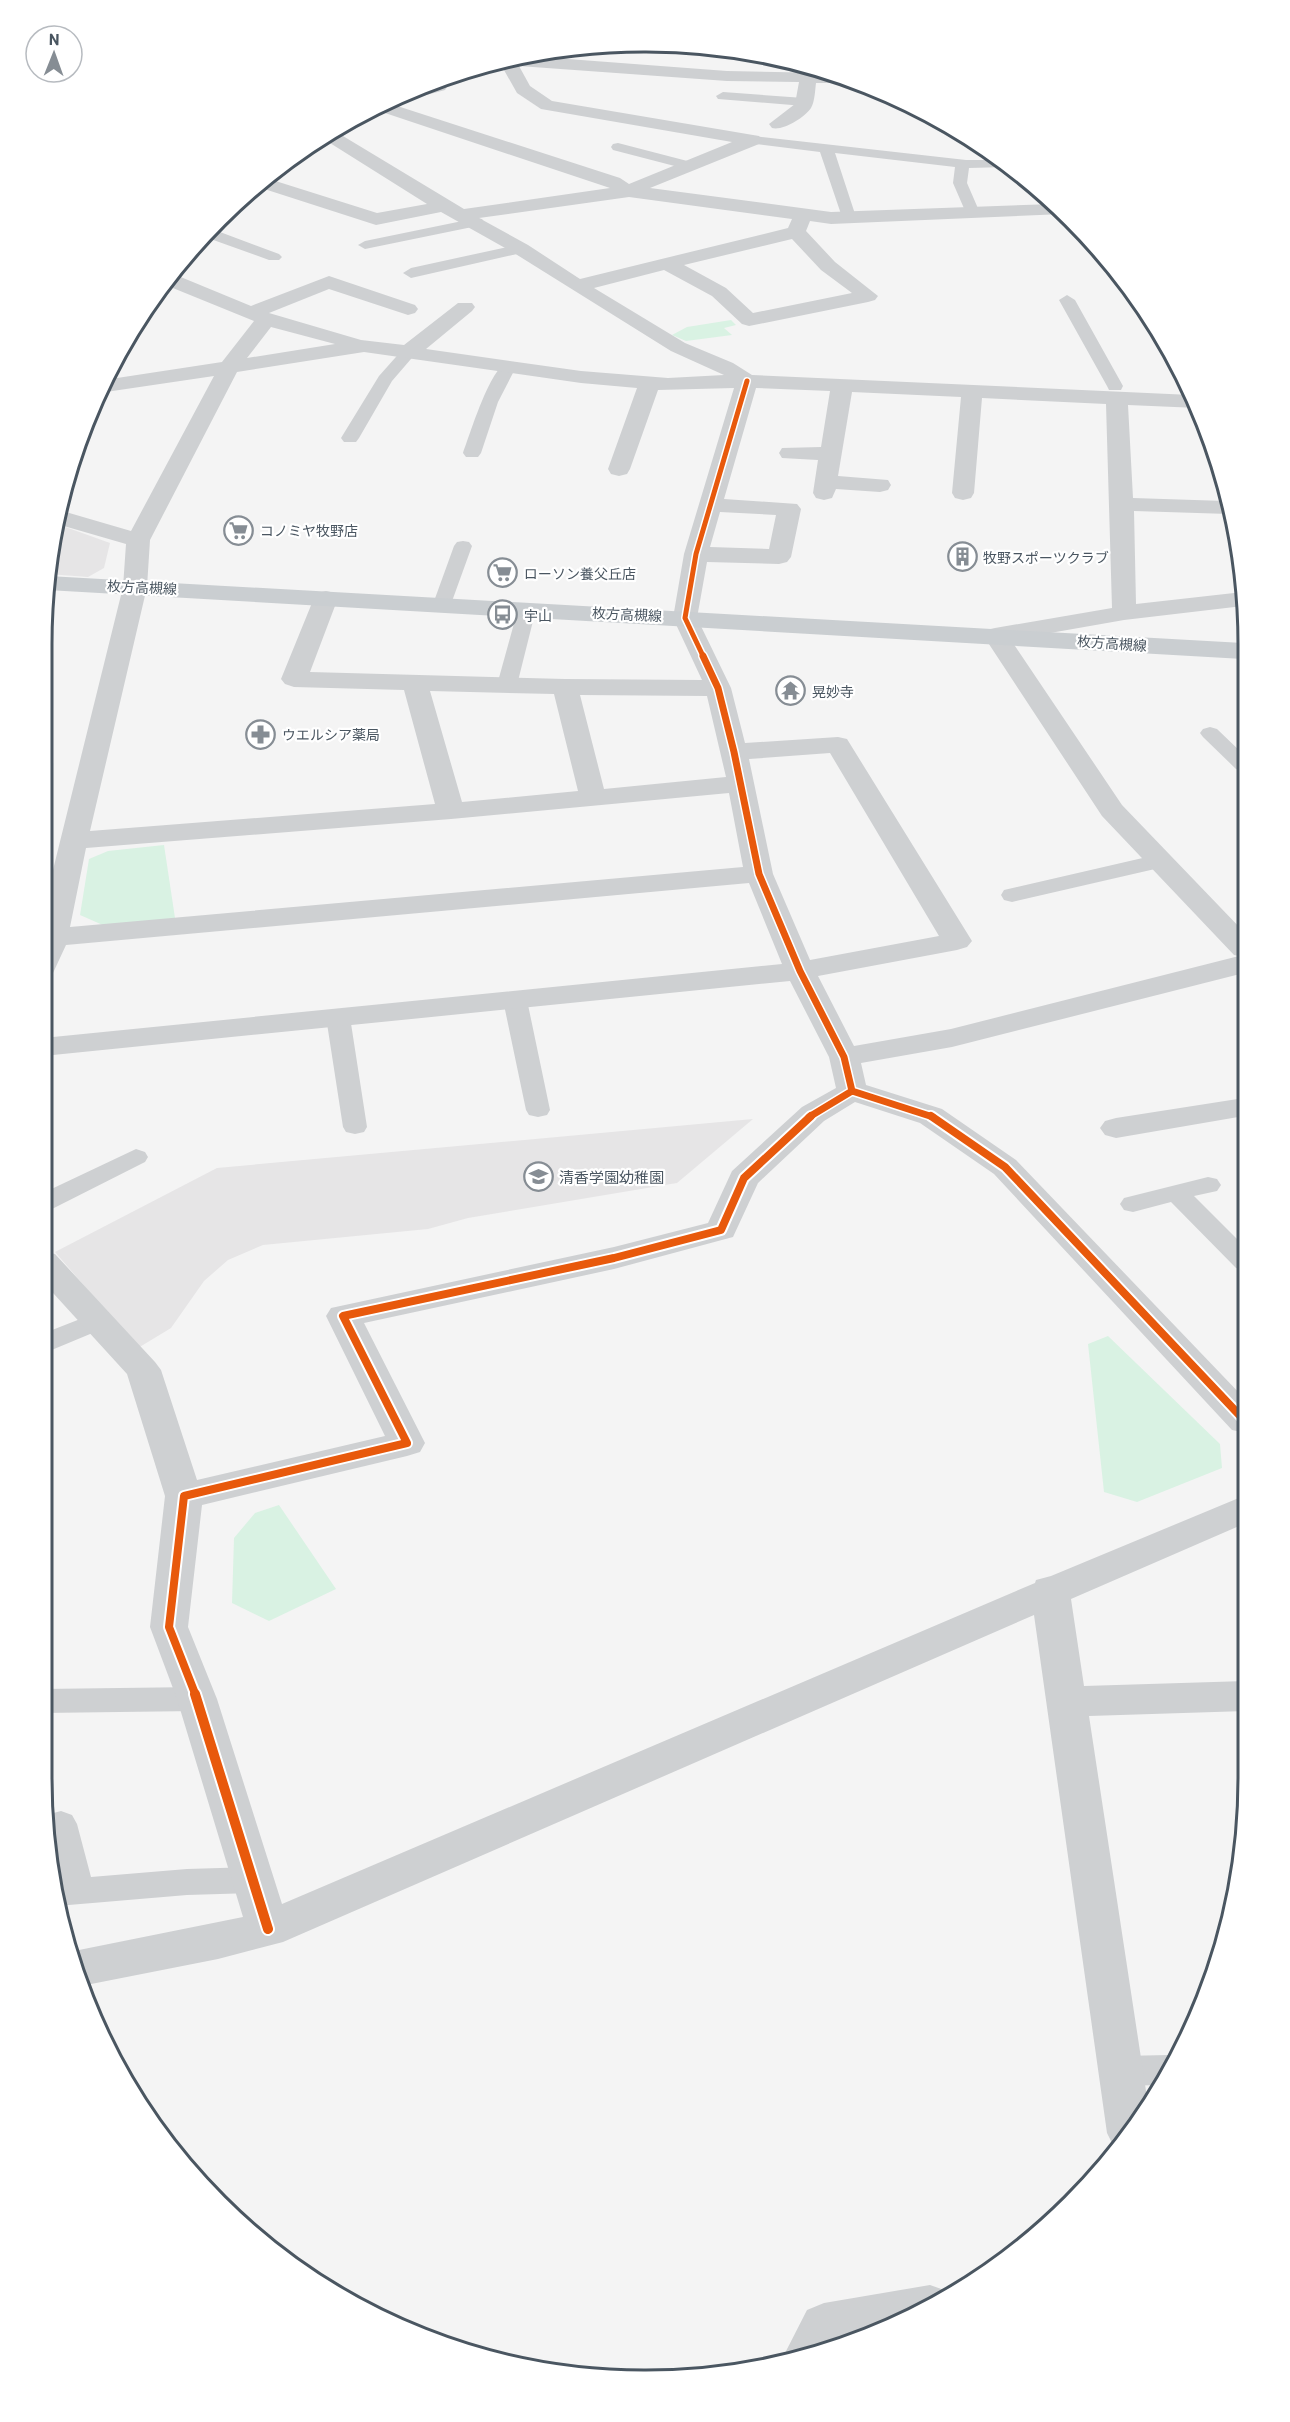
<svg xmlns="http://www.w3.org/2000/svg" width="1290" height="2422" font-family="Barlow,'Noto Sans JP',sans-serif">
<rect width="100%" height="100%" fill="#f4f4f4"/>
<path fill="#e6e5e6" d="M57,524L110,543L104,568L88,577L48,574Z
M753,1119L677,1183L468,1218L428,1229L263,1245L228,1260L204,1281L171,1328L138,1348L55,1252L217,1168Z"/>
<path fill="#d9f2e3" d="M731,320L736,325L724,328L732,335L686,341L672,335L687,327Z
M164,845L175,918L105,926L80,915L89,859L108,851Z
M1108,1336L1220,1444L1222,1468L1137,1502L1104,1492L1088,1344Z
M279,1505L336,1589L269,1621L232,1603L234,1538L255,1513Z"/>
<g fill="none" stroke-linecap="round" stroke-linejoin="round">
<path fill="#ced0d2" fill-rule="evenodd" d="M440,83L447,87L445,90L393,104L388,103L419,89Z
M723,92L804,98L811,102L804,106L718,99L716,96Z
M753,136L966,160H995L1006,167L969,168L967,183L980,213L973,217L966,213L953,183L955,167L835,153L856,217L849,221L842,217L820,152L748,143L746,140Z
M618,143L695,163L697,166L690,170L613,150L611,147L613,144Z
M477,218L482,219L484,222L482,225L365,249L358,245L365,241Z
M212,229L279,254L282,257L279,260H269L205,237Z
M521,244L526,246L529,249L526,252L411,278L403,273L411,268Z
M1067,295L1075,300L1123,386L1121,390H1109L1107,386L1059,300Z
M409,347L417,352L392,381L359,438L356,442H344L341,438L379,376L403,349Z
M508,362L516,367L498,402L481,453L478,457H466L463,453C470,435 490,367 508,362Z
M463,541L469,542L472,546L451,604L449,608H435L433,604L454,546L457,542Z
M527,603L534,605L536,609L517,685L514,689H500L497,685L518,609L520,605Z
M1210,727L1217,729L1243,754V771L1236,769L1203,737L1200,733L1203,729Z
M1160,854L1168,856L1171,861L1168,866L1012,902L1004,900L1001,895L1004,890Z
M515,993L523,995L527,1000L550,1110L547,1115L538,1117L529,1115L526,1110L503,1000L507,995Z
M338,1010L346,1012L350,1017L367,1127L364,1132L355,1134L346,1132L343,1127L326,1017L330,1012Z
M136,1149L145,1152L148,1157L145,1162L52,1209L43,1211V1193Z
M1208,1177L1217,1179L1221,1185L1217,1191L1194,1196L1245,1247V1270L1236,1268L1171,1202L1133,1212L1124,1210L1120,1204L1124,1198Z
M98,1312L107,1315L111,1321L107,1327L42,1354V1334Z
M197,1687L208,1691L212,1699L208,1707L197,1711L42,1713V1689Z
M61,1811L72,1815L77,1824L91,1877L187,1869L253,1867L265,1871L269,1880L265,1889L253,1893L187,1895L57,1906L52,1880L59,1879L48,1840L46,1815Z
M1169,2055L1177,2058L1160,2085L1121,2086L1109,2082L1104,2071L1109,2060L1121,2056Z"/>
<path fill="#ced0d2" fill-rule="evenodd" d="M528,56L727,71L828,73L849,81L842,83H816C815,90 815,101 811,108C804,118 783,131 772,128L769,124L795,104L799,82L727,81L519,66L530,86L552,101L753,135L759,136L762,140L759,144L650,188L831,212L1054,204L1063,214L831,224L810,221L806,231L835,262L878,296L875,300L868,302L749,326L742,324L712,296L664,270L594,288L685,343L733,363L752,375L1191,395L1198,408L1128,405L1133,498L1225,501L1229,514L1134,511L1136,604L1243,592V606L1124,620L1011,640L1122,805L1244,932V973L952,1047L861,1063L866,1085L942,1109L1016,1160L1245,1399L1246,1433L1232,1430L994,1174L920,1123L855,1102L824,1121L758,1183L733,1237L614,1269L364,1323L425,1443L420,1452L407,1456L202,1505L188,1627L217,1699L282,1904L1035,1583L1036,1580L1051,1576L1246,1495V1523L1071,1599L1084,1686L1246,1681V1711L1089,1716L1148,2104L1119,2149L1114,2147L1107,2133L1034,1615L283,1942L218,1959L81,1986L69,1952L74,1951L243,1917L177,1699L150,1627L165,1496L127,1374L43,1282V1251L55,1254L155,1362L161,1370L197,1480L385,1436L326,1316L331,1308L614,1247L708,1223L732,1171L802,1107L836,1088L829,1057L790,981L43,1056V1038L782,964L749,883L66,945L53,973L43,976V918L49,886L123,587L126,544L57,524L59,510L131,531L214,376L99,393L104,380L222,362L254,321L163,284L171,273L251,306L329,276L415,305L418,309L415,313L408,315L329,289L269,313L361,340L404,345L458,303H472L475,307L472,311L426,349L581,371L668,378L724,375L671,351L514,253L441,212L376,225L255,186L266,178L377,213L427,204L322,138L333,130L464,209L610,188L373,109L388,103L620,178L629,184L732,142L541,109L517,93L500,63ZM629,197L792,219L788,228L580,279L528,245L479,218ZM792,239L821,270L852,293L753,313L726,288L684,265ZM271,327L335,344L247,358ZM364,352L581,383L637,388L608,469L611,474L619,476L627,474L630,469L658,390L734,388L684,554L673,618L702,680L565,679L310,672L338,598L335,593L326,591L317,593L314,598L281,679L285,684L294,687L404,690L435,804L90,831L147,587L150,540L237,372ZM756,388L830,391L821,447L782,448L779,453L782,458L818,460L813,493L816,498L824,500L832,498L836,489L880,492L888,490L891,485L888,480L838,476L852,392L961,397L952,493L955,498L963,500L971,498L974,493L982,398L1106,404L1112,608L995,628L986,630L983,635L1102,816L1234,955L1239,956L951,1029L854,1046L818,976L957,950L967,947L972,941L847,739L838,737L745,743L731,688L697,618L707,562L779,564L787,562L791,557L801,509L797,504L724,499ZM720,512L776,515L769,549L710,547ZM430,691L554,694L578,791L462,802ZM580,695L707,696L726,777L604,789ZM830,753L939,936L810,960L773,874L749,759ZM729,793L743,867L70,927L86,848L451,819Z
M1244,1098V1116L1116,1138L1105,1135L1100,1128L1105,1121L1116,1118Z
M930,2285L947,2291L949,2296L911,2318L801,2359L786,2362L783,2357L807,2310L824,2303Z"/>
<path fill="#caced1" fill-rule="evenodd" d="M48,576L1243,643V659L47,590Z"/>
<defs>
<path id="cycleway-far3" d="M704,658L685,618L696,554L747,381"/>
<path id="cycleway-far2" d="M703,656L718,688L734,752L759,874L800,971L844,1057L852,1091L933,1117
M809,1117L852,1091"/>
<path id="cycleway-far1" d="M931,1116L1005,1167L1245,1421
M196,1696L169,1627L184,1496L407,1443L343,1316L614,1258L721,1230L744,1178L811,1116"/>
<path id="cycleway" d="M195,1694L268,1929"/>
</defs>
<use href="#cycleway-far3" stroke="#fff" stroke-width="8"/>
<use href="#cycleway-far2" stroke="#fff" stroke-width="10"/>
<use href="#cycleway-far1" stroke="#fff" stroke-width="12"/>
<use href="#cycleway" stroke="#fff" stroke-width="14"/>
<use href="#cycleway-far3" stroke="#e8590c" stroke-width="5"/>
<use href="#cycleway-far2" stroke="#e8590c" stroke-width="7"/>
<use href="#cycleway-far1" stroke="#e8590c" stroke-width="8"/>
<use href="#cycleway" stroke="#e8590c" stroke-width="10"/>
</g>
<defs>
<symbol id="supermarket-ring" viewBox="-11 -11 22 22"><circle r="9.5" fill="#fff" stroke="#868d94" stroke-width="1.5"/><path d="M-6-5.5h2.5l.6 2H6L4.5 2H-2.5L-4.4-4H-6ZM-1.5 3.2a1.3 1.3 0 1 0 .1 0ZM3 3.2a1.3 1.3 0 1 0 .1 0Z" fill="#868d94"/></symbol>
<symbol id="building-ring" viewBox="-11 -11 22 22"><circle r="9.5" fill="#fff" stroke="#868d94" stroke-width="1.5"/><path d="M-4-6H4V6H1V3H-1V6H-4ZM-2.5-4.3h1.7v1.8h-1.7ZM.8-4.3h1.7v1.8H.8ZM-2.5-1h1.7V.8h-1.7ZM.8-1h1.7V.8H.8Z" fill="#868d94"/></symbol>
<symbol id="bus-ring" viewBox="-11 -11 22 22"><circle r="9.5" fill="#fff" stroke="#868d94" stroke-width="1.5"/><path d="M-5-6H5V4H4V6H2V4H-2V6H-4V4H-5ZM-3.5-4V0h7V-4ZM-3.5 1.2v1.5H-2V1.2ZM2 1.2v1.5H3.5V1.2Z" fill="#868d94"/></symbol>
<symbol id="temple-ring" viewBox="-11 -11 22 22"><circle r="9.5" fill="#fff" stroke="#868d94" stroke-width="1.5"/><path d="M0-6L5-2H3V0L6.5 2.5H4V6H1.5V3h-3V6H-4V2.5H-6.5L-3 0V-2H-5Z" fill="#868d94"/></symbol>
<symbol id="pharmacy-ring" viewBox="-11 -11 22 22"><circle r="9.5" fill="#fff" stroke="#868d94" stroke-width="1.5"/><path d="M-2-6h4v4h4v4h-4v4h-4v-4h-4v-4h4Z" fill="#868d94"/></symbol>
<symbol id="school-ring" viewBox="-11 -11 22 22"><circle r="9.5" fill="#fff" stroke="#868d94" stroke-width="1.5"/><path d="M0-5L7-2L0 1L-7-2ZM-4 1L0 2.5L4 1V4Q0 6-4 4Z" fill="#868d94"/></symbol>
</defs>
<g fill-rule="evenodd">
<use href="#supermarket-ring" x="222" y="514" width="33" height="33"/>
<use href="#building-ring" x="946" y="540" width="33" height="33"/>
<use href="#supermarket-ring" x="486" y="556" width="33" height="33"/>
<use href="#bus-ring" x="486" y="598" width="33" height="33"/>
<use href="#temple-ring" x="774" y="674" width="33" height="33"/>
<use href="#pharmacy-ring" x="244" y="718" width="33" height="33"/>
<use href="#school-ring" x="522" y="1160" width="33" height="33"/>
</g>
<g text-anchor="middle" dominant-baseline="central" stroke-width="4.5" stroke-linejoin="round" paint-order="stroke">
<g font-size="14" fill="#4a5661" stroke="#fff" text-anchor="start">
<text x="260" y="530">コノミヤ牧野店</text>
<text x="983" y="557">牧野スポーツクラブ</text>
<text x="524" y="573">ローソン養父丘店</text>
<text x="524" y="615">宇山</text>
<text x="812" y="691">晃妙寺</text>
<text x="282" y="734">ウエルシア薬局</text>
</g>
<g font-size="14" fill="#4a5661" stroke="#fff">
<text transform="translate(142 587) rotate(3)">枚方高槻線</text>
<text transform="translate(627 614) rotate(3)">枚方高槻線</text>
<text transform="translate(1112 643) rotate(4)">枚方高槻線</text>
</g>
<g font-size="15" fill="#4a5661" stroke="#fff" text-anchor="start">
<text x="559" y="1177">清香学園幼稚園</text>
</g>
</g>
<path d="M0 0H1290V2422H0ZM644 52H646A592 592 0 0 1 1238 644V1778A592 592 0 0 1 646 2370H644A592 592 0 0 1 52 1778V644A592 592 0 0 1 644 52Z" fill="#fff" fill-rule="evenodd"/>
<path fill="none" stroke="#4a5661" stroke-width="3" d="M644 52H646A592 592 0 0 1 1238 644V1778A592 592 0 0 1 646 2370H644A592 592 0 0 1 52 1778V644A592 592 0 0 1 644 52Z"/>
<g transform="translate(54 54) rotate(1)"><circle r="28" fill="#ffffff" stroke="#b7bbc0" stroke-width="1.5"/>
<path d="M0-4.5L10 22L0 15L-10 22Z" fill="#868d94"/>
<text y="-9" font-size="16" font-weight="bold" text-anchor="middle" fill="#4a5661">N</text>
</g>
</svg>
